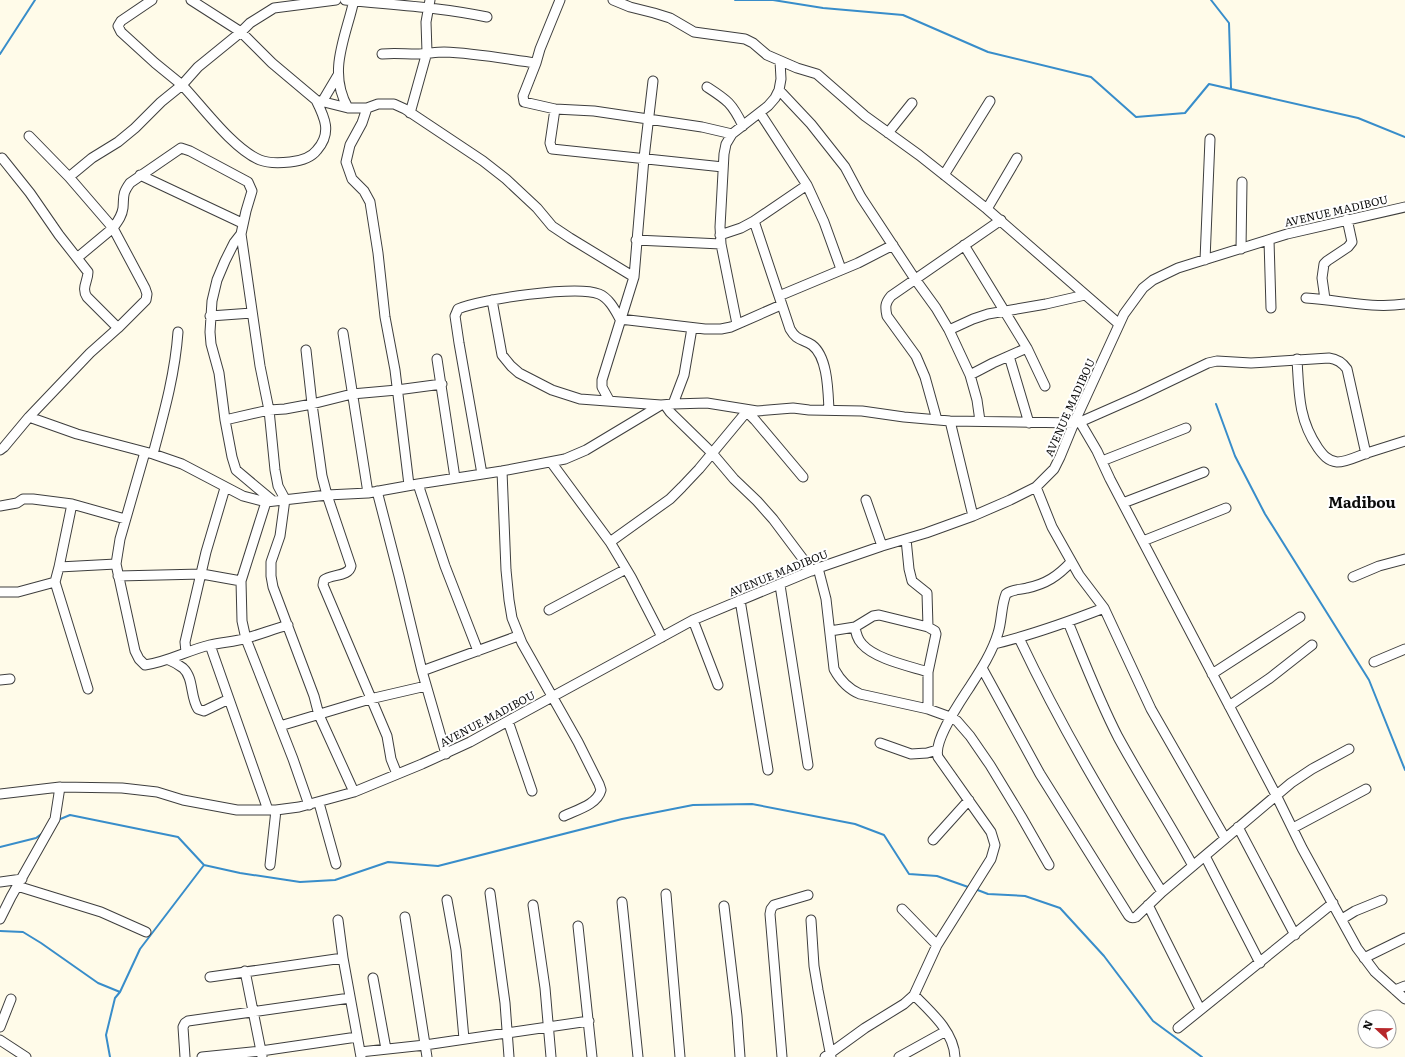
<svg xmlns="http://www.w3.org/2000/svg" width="1405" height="1057" font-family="Literata,serif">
<rect width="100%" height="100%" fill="#fffbe9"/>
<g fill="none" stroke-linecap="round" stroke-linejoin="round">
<path stroke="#388dca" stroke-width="2" d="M735,0H773L823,8L903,15L988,52L1091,77L1136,117L1185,113L1209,84L1358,118L1405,137
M1211,0L1229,23L1231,88
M0,54L35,0
M1216,404L1235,456L1265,514L1369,680L1405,770
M58,820L70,815L178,837L204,865L240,873L300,882L335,880L388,862L438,866L622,819L693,805L752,804L855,824L884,835L909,874L937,876L971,888
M0,847L36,838L44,832
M975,889L988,894L1025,896L1060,908L1104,956L1153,1021L1202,1057
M0,931L23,932L41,943L98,983L120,992L140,949L204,865
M110,1057L106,1035L115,998L120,992"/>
<defs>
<path id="minor" d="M191,0L241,32L272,63L316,100L348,108H367L378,104H394L405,109L483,161L506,179L537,208L552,226L570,238L634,277
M345,0C393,5 440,7 487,17
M560,0L540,49L536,63L523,96L524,102L555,109L594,111L702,127L732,134
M613,0L630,7L654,13L670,18L694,32L745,39L753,43L767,55L797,68L817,74L865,116L919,155L987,209L1119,324
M382,54C394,53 405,54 416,54C426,54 435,52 444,52C475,53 506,59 536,63
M707,87C727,100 732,103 743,126
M779,90L811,124L845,167L861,197L915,279L936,308L949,330L970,375L977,400L980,421
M316,100C325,118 332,133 317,150C311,158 300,161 290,162C281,163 270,164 260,160C233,149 202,106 182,85L198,67L241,32L250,23L274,8L336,0
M322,102L338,75
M348,108C327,71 346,37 354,0
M367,108L362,123L350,145L346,162L352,179L364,191L370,202L378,253L385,317L395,370L409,485
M555,109L550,143L552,149L723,167
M410,113L427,52L426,22L430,0
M760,113L807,185L824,222L841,269
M888,133L912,103
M29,136L69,177L113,228L77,258
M2,158L30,193L59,235L88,272C88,281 81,288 87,297L118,328
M140,175L242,223
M944,175L990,101
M69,177L92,158L118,142L135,128L161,102L182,85L155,63L121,32L118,26L121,21L152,0
M987,209L1017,158
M754,221L790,329C797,341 801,338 812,345C828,357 828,392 829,410
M241,234L260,366L269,410L275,470L278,486L285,499L280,536L271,562V576L273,587L314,696L319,715L354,792
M720,235L741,228L754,221L807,185
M636,240L721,244
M1269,240L1271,308
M964,245L1027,348L1045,386
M1241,249L1242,182
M1205,260L1210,139
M779,296L858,263L893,245
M1306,298C1340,300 1371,309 1405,304
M1325,299L1322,278L1324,264L1327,261L1348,247L1352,242L1347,219
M492,300L502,355L511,366L519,373L552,390L580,399L661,405
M210,316L252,313
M737,324L721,244L720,227L724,154L726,144L732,134L768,106L775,98L779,90L781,79L780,61
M949,330L973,319L988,314L1046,304L1085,295
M343,333L368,493
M306,350L312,404L322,476L327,495L351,566C349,577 331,574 324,580L323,585L387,736L391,759L397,774
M1009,356L1029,423
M437,359L455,478
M1297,359C1299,392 1298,419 1318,448C1323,455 1328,461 1337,462C1347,462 1358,456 1367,453C1380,449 1392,445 1405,441
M970,375L993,363L1027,348
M609,400L602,387V380L634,277L644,158L653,81
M673,404L684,375L692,328
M665,405L670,412L712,453L734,479L757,501L773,519L812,571
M747,412L755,420L803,477
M29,417L90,353L118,328L146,300L147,294L145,288L113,228C118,221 122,216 123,208C124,196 122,194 130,183L181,148L190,151L248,182L252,191L246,211L241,234L234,243L225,261L217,280L212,301L210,332L211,344L219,373L225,420L232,457L236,470L273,501
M225,420L269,410L285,409L312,404L352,394L397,390L442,384
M937,420L925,377L916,356L887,316C885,307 885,303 891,296L1001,220
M950,421L973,516
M1080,422L1097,451L1110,479L1276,795L1302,848L1357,948L1375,972L1405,999
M0,450L4,447L29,417L77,434L153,454L182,464L243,496L266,502L327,495L368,493L418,484L502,471L565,459L586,450L661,405L673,404L707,403L757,411L793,408L809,410L862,411L904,417L950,421L1074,423L1080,422L1139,396L1208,363L1217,361L1251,363L1329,358C1337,359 1342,362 1347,369L1366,454
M145,452L120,539L116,564L135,651L139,659L145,665C168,662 188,650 210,645C222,642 235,642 247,638C261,634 274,629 288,625
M153,454C164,413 175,374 178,332
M1102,461L1186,428
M551,462L610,542L631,577L662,637
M502,471L506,570L509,600L512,618L522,643L578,742L599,784L601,790C597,805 576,810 564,816
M482,474L459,343L455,316L458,309C481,299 577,285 599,294C609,298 615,310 620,319L705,329H721L731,327L781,305
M418,484L445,566L478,651
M1036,487L1052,527L1079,575L1104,608L1151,709L1225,838
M377,491L399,576L422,671L446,754
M866,500L882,546
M266,502L241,581L242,621L246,639L293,759L309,805
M1123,503L1204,472
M0,506L17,503L23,499H33L72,504
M906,539L909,569L912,581L927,593L928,627
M1143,541L1226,508
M610,542L670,499L682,487L699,469L748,410
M59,567L72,504L125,519
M818,568L826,599L834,669C840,680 848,689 860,694L928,709L950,717L957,721L970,736L990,765L1021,816L1049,865
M118,576L202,574L241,581
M1353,577L1379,566L1405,559
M55,582L88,689
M780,585L808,765
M0,592H18L55,582L59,567L116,564
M740,600L768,770
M549,610L626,569
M693,620L718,685
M1068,622C1084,661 1099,700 1118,737C1142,781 1169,822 1193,866
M855,627C856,633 857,639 862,644C875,659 909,666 928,672
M830,631L855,627L873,616L879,615L928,627L935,631L936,634L928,672V709
M1019,638C1061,727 1110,809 1162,892
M994,644C1032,635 1068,622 1104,608
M210,645L268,810
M186,652L185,642L206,552L225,488
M169,660C174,662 179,665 183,668C194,678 190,697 198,709L204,711L229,699
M1374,662L1405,649
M982,668L1040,774L1127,913C1129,917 1131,919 1136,917L1162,892L1291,783L1312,769L1349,749
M422,671L518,636
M1212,674L1300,617
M0,680L10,679
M1229,706L1270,678L1312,645
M508,721L532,791
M280,726L370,699L426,686
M880,743L911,754L927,753L937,750
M0,794L60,787L122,788L157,792L183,800L237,810H276L299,807L354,792L422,764L470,742L508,721L693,620L818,568L882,546L926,533L973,516L1010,500L1036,487L1054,469L1060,457L1074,423L1124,314L1143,288L1153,280L1178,268L1287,234L1405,207
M319,803L336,864
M1238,827L1295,935
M1293,828L1366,789
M933,840L969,800
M1205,856L1260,963
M270,865L276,810
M0,882L22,879
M17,886L101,912L146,932
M490,893L505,1003L509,1057
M666,894L680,1057
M447,900L456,950L464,1039
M622,902L638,1057
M533,905L545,988L551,1057
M1148,905L1200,1009
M724,906L737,1016L740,1057
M902,909L937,945
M405,917L427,1057
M0,919L11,897L55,819L60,787
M1342,919L1355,911L1382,900
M338,920L343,958L361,1057
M811,920L814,966L818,990L831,1057
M578,926L592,1057
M1364,958L1405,938
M245,971L262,1056
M210,977L343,958
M373,978L386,1049
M1395,990L1405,986
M914,995C931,1012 954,1032 955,1057
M0,1027L11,999
M1178,1028L1333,903
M0,1040L26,1057
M360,1052L425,1045L589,1021
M185,1057L183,1027L185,1023L188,1021L350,998
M202,1057L261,1051L357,1037
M782,1057L770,914L771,909L774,905L808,895
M825,1057L865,1028L904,1004L914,995L937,945L991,859L995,845L991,832L938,757C933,741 960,702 969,688C980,671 992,653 998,633C1002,621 1001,606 1006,594C1012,589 1020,590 1027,588C1046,584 1058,576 1071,562
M899,1057L946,1031"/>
</defs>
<use href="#minor" stroke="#3e3e3e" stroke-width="11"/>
<use href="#minor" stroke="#fff" stroke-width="9"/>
</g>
<g text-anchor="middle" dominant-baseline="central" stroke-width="4" stroke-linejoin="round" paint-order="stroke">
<g font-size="11" fill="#0b0b0b" stroke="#fff">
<text transform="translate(1336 210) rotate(-13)">AVENUE MADIBOU</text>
<text transform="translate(1069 407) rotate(-66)">AVENUE MADIBOU</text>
<text transform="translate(778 572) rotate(-22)">AVENUE MADIBOU</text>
<text transform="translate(487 718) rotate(-28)">AVENUE MADIBOU</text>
</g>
<g font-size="15" font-weight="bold" fill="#0b0b0b" stroke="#fff">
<text x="1362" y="501">Madibou</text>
</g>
</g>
<g transform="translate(1377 1029) rotate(292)"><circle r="19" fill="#ffffff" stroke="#9d9d9d"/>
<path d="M0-3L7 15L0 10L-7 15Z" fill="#b7272b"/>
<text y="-6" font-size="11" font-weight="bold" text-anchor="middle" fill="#0b0b0b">N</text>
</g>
</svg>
